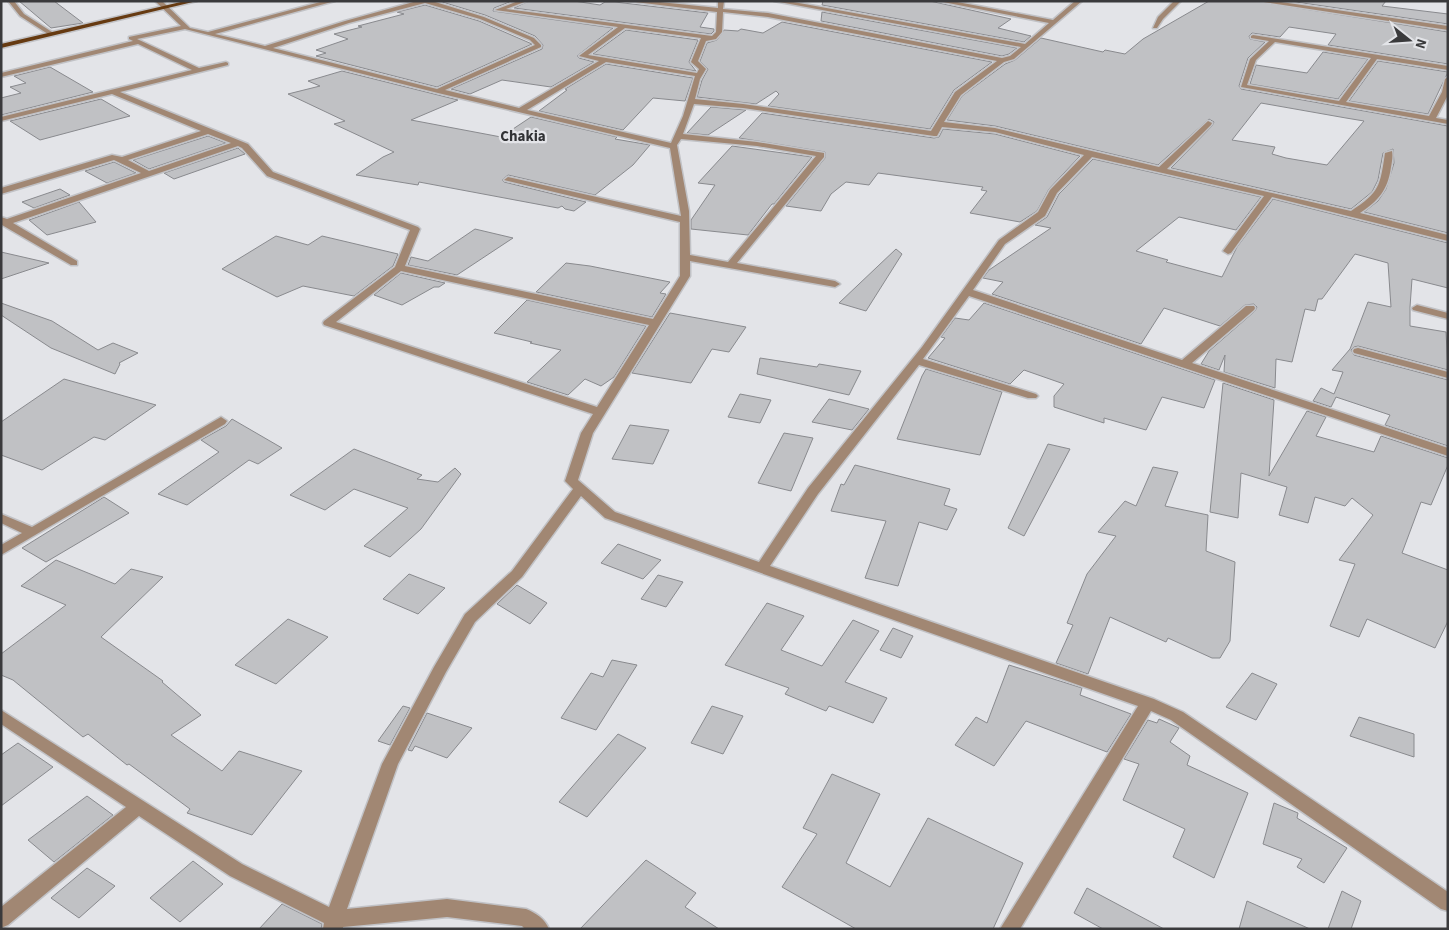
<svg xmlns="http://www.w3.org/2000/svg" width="1449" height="930" font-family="'Source Sans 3',sans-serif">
<rect width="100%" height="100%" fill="#e3e4e8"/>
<path fill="#c0c1c4" stroke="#898a8e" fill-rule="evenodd" d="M19,1H54L83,23L51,28Z
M439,1H512L494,8L493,11L613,28L577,56L579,58L594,62L551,87L502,80L470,94L451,89L542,49L543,45L535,36L485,15Z
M529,1H574L600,5L605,2H615L708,13L700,27L714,29V31L711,34L514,8Z
M823,1H930L1011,19L998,28L1031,36L1024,42L822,5Z
M1209,1H1255L1448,32V64L1328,45L1336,34L1289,27L1280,37L1252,33L1249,36L1250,39L1265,42L1248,58L1239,86L1241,89L1448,126V233L1364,212L1378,201L1386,189L1394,163L1393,149L1383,153L1378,180L1372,192L1351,209L1171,168L1212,126L1214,122L1209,119L1158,165L995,126L947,120L962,96L1005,64L1015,60L1041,38L1103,52L1105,50L1125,54L1143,39ZM1261,103L1346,118L1364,121L1327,165L1286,158L1272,154L1275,147L1232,140Z
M1289,1H1386L1382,6L1448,14V24Z
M425,5L479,21L532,44L437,87L316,56L326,53L316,50L348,39L334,34L362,27L358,26L404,14L397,12Z
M822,12L1017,48L1009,54L1002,56L821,21Z
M782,22L992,62L954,90L930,129L768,106L779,94L776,91L756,104L697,97L702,80L708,69L700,61L707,43L717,40L724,30L738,31L741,29L763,33Z
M626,30L698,40L689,62L696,71L593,54Z
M1323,52L1368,59L1338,99L1250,84L1256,65L1307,73Z
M1378,61L1448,72L1428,114L1349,101Z
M606,64L693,78L685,101L653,98L623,130L539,111L567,90L565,89Z
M50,67L93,92L1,115V98L21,93L10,87L26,83L14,76Z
M342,71L458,100L411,120L501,137L531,117L617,137L615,139L650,145L633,165L595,195L508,175L502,180L504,182L586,202L574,211L565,209L562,206L558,208L419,182L418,185L356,175L383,157L394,152L334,124L345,121L288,94L320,86L308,81Z
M101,99L130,116L40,140L10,121Z
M711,107L746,110L708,135L687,133Z
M762,113L934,138L939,137L943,129L995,134L1080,156L1049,189L1037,211L1020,222L970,213L987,191L981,190L983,187L878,173L869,185L846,182L831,194L821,211L786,206L825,158V152L739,138Z
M208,136L226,143L149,169L133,160Z
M732,146L812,157L774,204H772L748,235L691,229V220L715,185L698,183Z
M238,148L245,154L174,179L164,173Z
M1093,159L1261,197L1236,230L1179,217L1136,251L1168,260L1166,262L1222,277L1237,247L1273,199L1448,243V288L1412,279L1410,307V326L1446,332L1448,370L1358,346L1354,347L1351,350L1354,355L1448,380V446L1385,425L1390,415L1336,397L1331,407L1313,401L1321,388L1334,394L1343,372L1332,370L1350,349L1368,302L1391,307L1388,263L1355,254L1322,299H1318L1315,311L1305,309L1292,362L1276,359L1275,388L1224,372L1225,355L1219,370L1201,364L1209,351L1255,311L1257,307L1254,304L1245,305L1220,326L1164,308L1141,344L992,294L1003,282L983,278L989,270L1051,228L1035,225L1047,217L1059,194Z
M114,162L136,173L107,183L85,171Z
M60,189L70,195L34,208L22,202Z
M79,202L96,222L47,235L29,220Z
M475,229L513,238L457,275L408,265L411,257L428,261Z
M276,236L308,245L322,236L398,254L393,266L354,296L303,286L277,297L222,269Z
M896,249L902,254L866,311L839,303Z
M1,252L49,263L1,279Z
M566,263L590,266L670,282L660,293L666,294L652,317L536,292Z
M401,273L445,283L439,287H434L402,305L374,295Z
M527,300L646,326L614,377L601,386L585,379L568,395L527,382L561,350L530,343L532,342L494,333Z
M1,303L52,321L98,350L113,343L138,353L119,363L120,364L115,374L51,348L1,315Z
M984,303L1215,380L1204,408L1162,397L1146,430L1104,418V423L1054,407V396L1064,384L1024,370L1010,384L928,358L945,338L941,337L955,318L969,320Z
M670,313L746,327L729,352L712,349L691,383L632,373Z
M760,358L817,367L819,364L861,371L849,395L757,374Z
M926,369L1002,392L980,455L897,439L922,376Z
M64,379L156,405L105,440L94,437L42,470L1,455V422Z
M1223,383L1274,400L1269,476L1307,411L1326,417L1316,436L1374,452L1381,436L1448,458V465L1431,505L1421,502L1402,553L1448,570V621L1435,648L1367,619L1359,637L1330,626L1355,564L1339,560L1373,515L1352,498L1345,506L1315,497L1308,523L1279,515L1287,487L1241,473L1238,518L1210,512Z
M740,394L771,400L760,423L728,417Z
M829,399L869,409L852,430L812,422Z
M232,419L282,448L258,464L249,460L187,505L158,494L219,452L201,440L226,426Z
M630,425L669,430L653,464L612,459Z
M784,433L813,438L791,491L758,483Z
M1048,444L1070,449L1024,536L1008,528Z
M354,449L422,475L417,479L438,482L455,468L461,474L421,529L390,557L364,546L408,508L354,489L325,510L290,495Z
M855,465L950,489L944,505L957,509L947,530L919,522L898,586L865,578L886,521L831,511L841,484L844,485Z
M1153,467L1178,472L1165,506L1208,515L1206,551L1235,562L1230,641L1220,658H1212L1168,638L1166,642L1110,617L1088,674L1056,663L1073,625L1067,623L1087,574L1116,536L1098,532L1125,501L1136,506Z
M104,497L129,513L46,562L22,548Z
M618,544L661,560L643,579L601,563Z
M56,560L115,584L131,569L163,577L101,637L163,681L162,682L201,715L171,735L222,771L239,751L302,771L252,835L187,813L190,809L129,764L127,765L88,734L83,737L13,680L1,675V654L66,605L21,586Z
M409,574L445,588L418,614L383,599Z
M658,575L683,582L666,607L641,599Z
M517,585L547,603L530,624L497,604Z
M767,603L804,616L781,650L822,666L853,620L879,631L845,682L887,698L873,723L829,706L826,711L785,694L789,688L725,665Z
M288,619L328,637L276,684L235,665Z
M893,628L913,636L901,658L880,650Z
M612,660L637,665L596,730L561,718L591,673L603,677Z
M1009,665L1082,688L1080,695L1131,714L1107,752L1026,721L994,766L955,745L976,717L987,723Z
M1252,673L1277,684L1256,720L1226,707Z
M403,706L410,708L390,745L378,741Z
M712,706L743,716L723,754L691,743Z
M427,713L472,728L447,758L415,746L412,751L408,750Z
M1359,717L1414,734V757L1350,736Z
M1159,719L1179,728L1170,742L1190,756L1187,765L1248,793L1214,878L1173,857L1185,829L1123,800L1139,764L1124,759L1148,720L1157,723Z
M618,734L646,748L587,817L559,802Z
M18,743L53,767L1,806V755Z
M832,774L880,794L846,863L890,887L928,818L1023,863L993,929H856L782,887L817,834L803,828Z
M87,796L113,815L54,862L28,840Z
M1274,803L1298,813L1297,818L1347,848L1324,883L1297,867L1302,859L1263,844Z
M646,860L696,893L685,907L719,929H580Z
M193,861L223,884L180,922L150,898Z
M87,868L115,886L79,918L51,898Z
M1087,888L1164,929H1103L1074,913Z
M1342,891L1361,901L1351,929H1328Z
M1247,901L1310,929H1239Z
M282,904L322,924L321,929H259Z"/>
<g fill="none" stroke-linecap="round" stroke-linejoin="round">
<defs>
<path id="minor" d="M8,1H14L24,14L52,32V34H48L20,16Z
M155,1H162L190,28L208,32L324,1H335L215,34L265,46L345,21L417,1H432L484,17L534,38L541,45V47L445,90L519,108L599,61L579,56L618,27L495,10L518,1H527L506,9L712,36L716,32L717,12L627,1H650L718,8V1H724L723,9L768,13L1002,58L1010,56L1021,47L774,1H788L1025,44L1049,23L938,1H952L1053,20L1075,1H1082L1014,59L1004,62L961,95L944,122L995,128L1159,167L1208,121L1212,123L1211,125L1167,169L1351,211C1380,192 1380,186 1385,153L1392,151C1393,156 1392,162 1391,167C1388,190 1378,201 1360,213L1448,235V241L1272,197L1231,253L1228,254L1223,251L1264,196L1092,157L1057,193L1045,216L1005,244L973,290L1182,360L1246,306H1254L1255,308L1254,310L1192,363L1448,448V456L969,296L923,359L1036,394L1038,396L1036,398H1028L919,365L818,494L770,566L1154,699L1183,712L1448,892V911L1441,909L1171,720L1151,711L1020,929H1000L1138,706L605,518L581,496L522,577L475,622L446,672L398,764L347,909L447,899L526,909C536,913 545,919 549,929H525L522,926L447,917L343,927V929H323L324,923L230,876L139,816L8,925L1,928V907L126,807L1,724V710L242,864L329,907L382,764L434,667L465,614L512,571L573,489L565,481L581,433L593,414L324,325L323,323L324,321L395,267L410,230L267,176L242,148L238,146L13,223L77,261V265H71L2,225L1,217L7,219L141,173L114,160L1,194V188L112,155L122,157L201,131L112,94L1,121V117L192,70L138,44L1,77V73L133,41L129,39V37L181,26ZM425,3L480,19L530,40L535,45L437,89L273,48L349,23ZM723,12L768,17L997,61L955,92L931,131L743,104L695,99L700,79L706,69L698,61L706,41L716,39L722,32ZM625,28L701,38L691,62L699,69L697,73L588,55ZM185,29L438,93L670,148L681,216L508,177L504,180L680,222V276L653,319L405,266L420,229L418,227L273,172L248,144L120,92L228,65V63L226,62L199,68L137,39ZM606,62L695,76L683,116L671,143L527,110ZM694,104L743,108L934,136H937L942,127L995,132L1084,155L1050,190L1038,212L999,240L922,347L808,488L759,562L615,512L578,480L593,433L690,276V261L835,287L840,284L835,281L737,263L824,157V153L757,142L683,134ZM208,134L231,143L149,171L128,160ZM681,139L757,146L816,156L728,262L690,255L689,211L677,145ZM401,271L649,325L597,407L336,322Z
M1174,1H1181L1163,19L1157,28H1153L1158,17Z
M1257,1H1274L1448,26V30Z
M1253,35L1448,66V70L1377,59L1346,102L1429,116L1442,92L1445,79L1448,77V95L1436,118L1448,120V124L1241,87L1250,59L1269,41L1251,38V36ZM1275,42L1371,58L1339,101L1247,85L1256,60Z
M1417,305L1448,313V319L1413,310L1412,308Z
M1358,348L1448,372V378L1354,353L1353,351L1354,349Z
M221,417L227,421L225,424L1,555V545L22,533L1,523V514L32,527Z"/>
<path id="major" d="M185,1H197L1,48V44Z"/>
</defs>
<use href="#minor" stroke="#c1c2c6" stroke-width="3"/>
<use href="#major" stroke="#c1c2c6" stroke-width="3"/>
<use href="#minor" fill="#a18773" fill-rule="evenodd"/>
<use href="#major" fill="#663a11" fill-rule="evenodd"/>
</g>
<g text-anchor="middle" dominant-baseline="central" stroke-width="4.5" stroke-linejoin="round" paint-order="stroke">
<g font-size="15" font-weight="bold" fill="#313235" stroke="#e3e4e8">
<text x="523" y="136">Chakia</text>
</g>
</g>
<rect width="1449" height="930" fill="none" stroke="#3a3a3c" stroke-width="5"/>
<g transform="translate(1409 40) rotate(107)" stroke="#e3e4e8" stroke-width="4" paint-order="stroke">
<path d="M0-4L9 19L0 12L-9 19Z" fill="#3a3a3c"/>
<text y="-8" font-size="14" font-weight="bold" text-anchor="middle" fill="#3a3a3c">N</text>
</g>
</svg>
